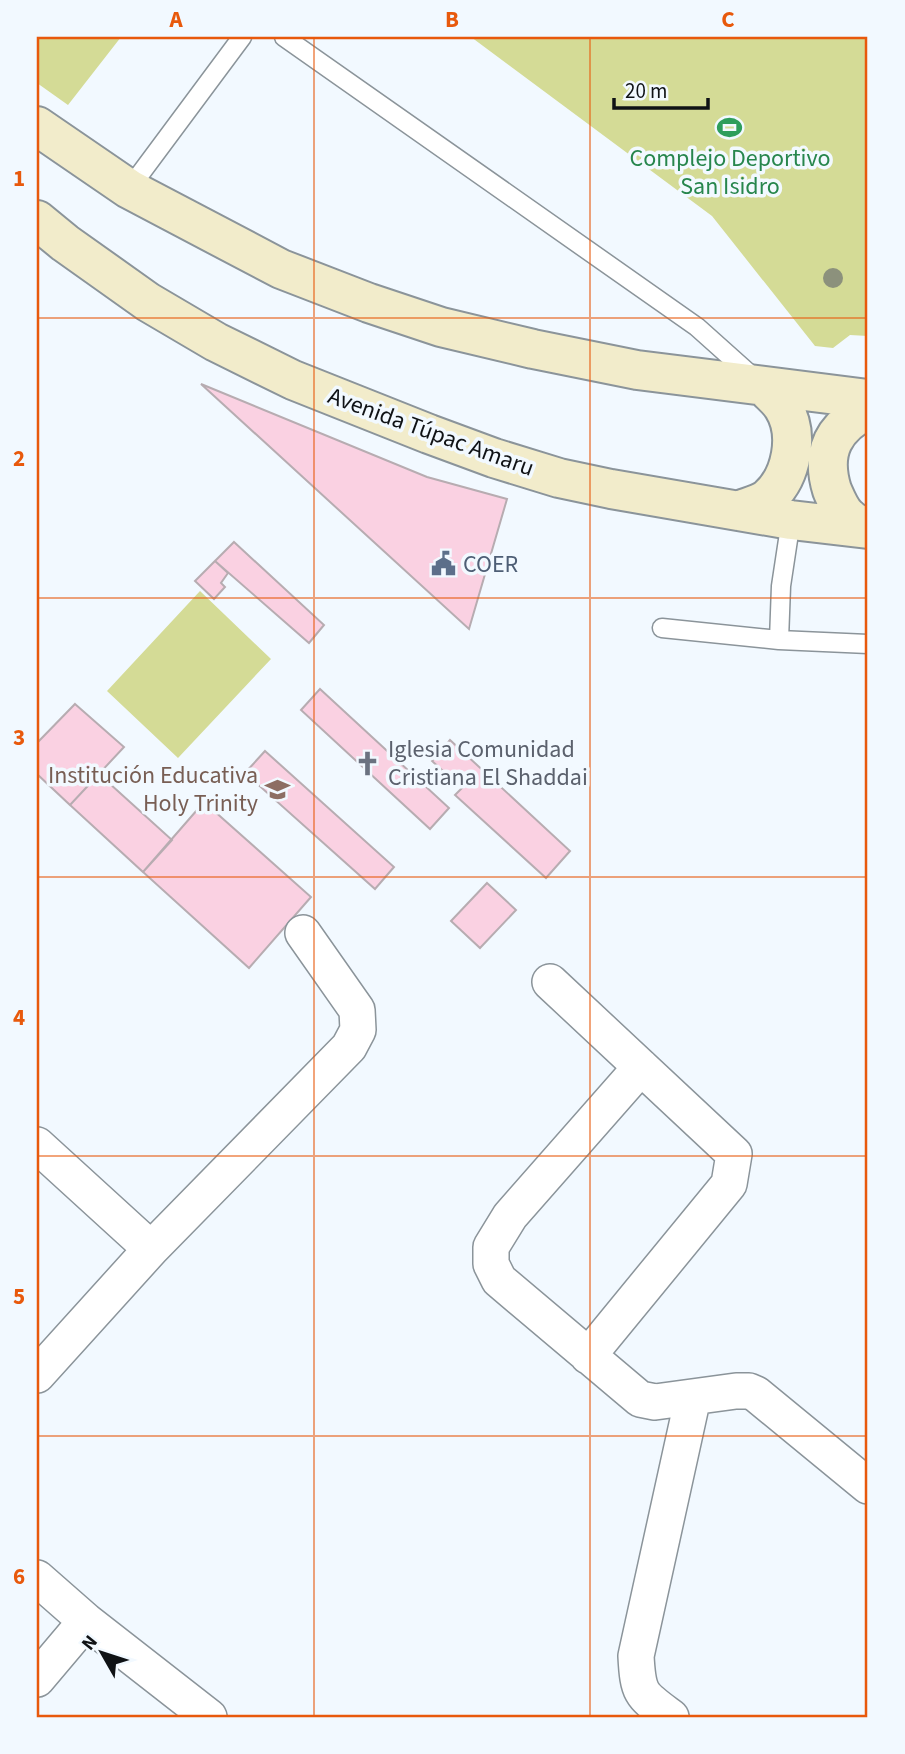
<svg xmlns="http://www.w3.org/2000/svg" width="905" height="1754" font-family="'Source Sans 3',sans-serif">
<rect width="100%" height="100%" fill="#f2f9ff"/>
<path fill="#d4db96" d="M37,37H121L68,105L37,83Z
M471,37H868V336L850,335L833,348L815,346L712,216Z
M200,591L271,659L178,758L107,691Z"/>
<path fill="#fad1e2" stroke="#b7acb1" stroke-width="2" d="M201,384L427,477L507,499L469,629Z
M234,542L324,625L309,643L215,561Z
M215,561L228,573L221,583L225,587L214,599L195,581Z
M320,689L449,808L430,829L301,710Z
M75,704L124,747L70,805L37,774V743Z
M450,740L570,851L546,878L455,795L462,788L432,761Z
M265,751L394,867L375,889L245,773Z
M99,774L172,840L143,872L70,805Z
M204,802L311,897L249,968L143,872Z
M487,883L516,910L480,948L451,921Z"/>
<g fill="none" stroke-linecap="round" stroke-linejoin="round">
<defs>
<path id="service" d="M284,37L697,327L754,378
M129,189L242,37
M791,520L781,586L779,640L868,644
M662,628L779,640"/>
<path id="minor" d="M550,982L734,1154L729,1184L588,1356
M641,1067L510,1216L491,1247V1264L499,1280L640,1399L655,1402L736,1391H749L756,1394L868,1486
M37,1145L151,1249
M37,1375L151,1249L349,1047L358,1030L357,1010L303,933
M37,1578L86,1621L209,1717
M37,1679L86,1621
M671,1717C641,1695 638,1695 636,1656L693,1397"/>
<path id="secondary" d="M37,126L129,189L281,269L369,303L441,327L533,349L637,370L868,399
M37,220L65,243L148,302L216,342L293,380L429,434L494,458L559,478L611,489L791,520L868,529
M738,511C747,507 761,504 768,498C792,477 800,434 783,407C779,400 770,393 765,387
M868,529C862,526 854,523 849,518C841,512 836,499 832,490C820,451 834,427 868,409"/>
</defs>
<use href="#service" stroke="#8b949a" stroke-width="21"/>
<use href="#minor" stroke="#8b949a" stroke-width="38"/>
<use href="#secondary" stroke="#8b949a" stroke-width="42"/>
<use href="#service" stroke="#fff" stroke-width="18"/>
<use href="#minor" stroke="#fff" stroke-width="35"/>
<use href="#secondary" stroke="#f2eccb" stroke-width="38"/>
</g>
<circle fill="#8c917c" cx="833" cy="278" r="10"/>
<path fill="none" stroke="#e8590c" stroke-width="2" stroke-opacity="0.55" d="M314,37V1717M590,37V1717M37,318H868M37,598H868M37,877H868M37,1156H868M37,1436H868"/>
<defs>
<symbol id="stadium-bare" viewBox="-9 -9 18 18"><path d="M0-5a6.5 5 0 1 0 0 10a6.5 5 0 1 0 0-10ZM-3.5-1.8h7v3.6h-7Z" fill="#2e9e5b" stroke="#f2f9ff" stroke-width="2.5" paint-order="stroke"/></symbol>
<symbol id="civic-bare" viewBox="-9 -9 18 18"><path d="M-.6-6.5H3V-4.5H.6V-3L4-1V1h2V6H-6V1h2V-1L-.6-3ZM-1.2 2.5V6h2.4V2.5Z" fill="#5c6f8a" stroke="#f2f9ff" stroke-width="2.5" paint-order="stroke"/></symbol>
<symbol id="church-bare" viewBox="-9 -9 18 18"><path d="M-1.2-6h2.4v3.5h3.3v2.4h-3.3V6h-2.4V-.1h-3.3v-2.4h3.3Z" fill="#6b7280" stroke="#f2f9ff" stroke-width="2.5" paint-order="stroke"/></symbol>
<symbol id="school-bare" viewBox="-9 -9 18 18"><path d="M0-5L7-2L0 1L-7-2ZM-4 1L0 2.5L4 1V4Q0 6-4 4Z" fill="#8d6e63" stroke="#f2f9ff" stroke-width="2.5" paint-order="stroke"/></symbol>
</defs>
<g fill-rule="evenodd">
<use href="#stadium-bare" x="712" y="110" width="35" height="35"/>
<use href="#civic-bare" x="426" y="546" width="35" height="35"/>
<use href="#church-bare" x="350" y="746" width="35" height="35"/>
<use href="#school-bare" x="260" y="772" width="35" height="35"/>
</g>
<g text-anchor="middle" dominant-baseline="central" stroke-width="7" stroke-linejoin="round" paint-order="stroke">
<g font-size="24" fill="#27864d" stroke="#f2f9ff">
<text x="730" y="158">Complejo Deportivo<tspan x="730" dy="28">San Isidro</tspan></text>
</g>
<g font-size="24" fill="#0f1215" stroke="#f2f9ff">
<text transform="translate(431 432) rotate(20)">Avenida Túpac Amaru</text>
</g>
<g font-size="24" fill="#4e5e75" stroke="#f2f9ff" text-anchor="start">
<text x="463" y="564">COER</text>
</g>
<g font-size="24" fill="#5b616d" stroke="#f2f9ff" text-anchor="start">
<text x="388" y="749">Iglesia Comunidad<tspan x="388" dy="28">Cristiana El Shaddai</tspan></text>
</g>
<g font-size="24" fill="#785e54" stroke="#f2f9ff" text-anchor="end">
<text x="258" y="775">Institución Educativa<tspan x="258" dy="28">Holy Trinity</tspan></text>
</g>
</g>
<rect width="905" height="1754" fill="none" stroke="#f2f9ff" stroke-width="77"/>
<g transform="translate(102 1653) rotate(309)" stroke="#f2f9ff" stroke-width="5" paint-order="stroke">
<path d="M0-5L12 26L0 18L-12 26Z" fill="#0f1215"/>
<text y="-10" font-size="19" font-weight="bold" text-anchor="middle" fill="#0f1215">N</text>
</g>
<path d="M614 98v10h94v-10" fill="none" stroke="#0f1215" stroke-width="3.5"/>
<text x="625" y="98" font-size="21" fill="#0f1215" stroke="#f2f9ff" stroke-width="5" paint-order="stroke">20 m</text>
<rect x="38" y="38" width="828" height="1678" fill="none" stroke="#e8590c" stroke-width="2.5"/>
<g font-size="23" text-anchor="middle" font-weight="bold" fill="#e8590c">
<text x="176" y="27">A</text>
<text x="452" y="27">B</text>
<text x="728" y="27">C</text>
<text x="19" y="186">1</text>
<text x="19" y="466">2</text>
<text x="19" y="745">3</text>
<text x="19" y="1025">4</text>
<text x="19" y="1304">5</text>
<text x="19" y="1584">6</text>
</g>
</svg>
